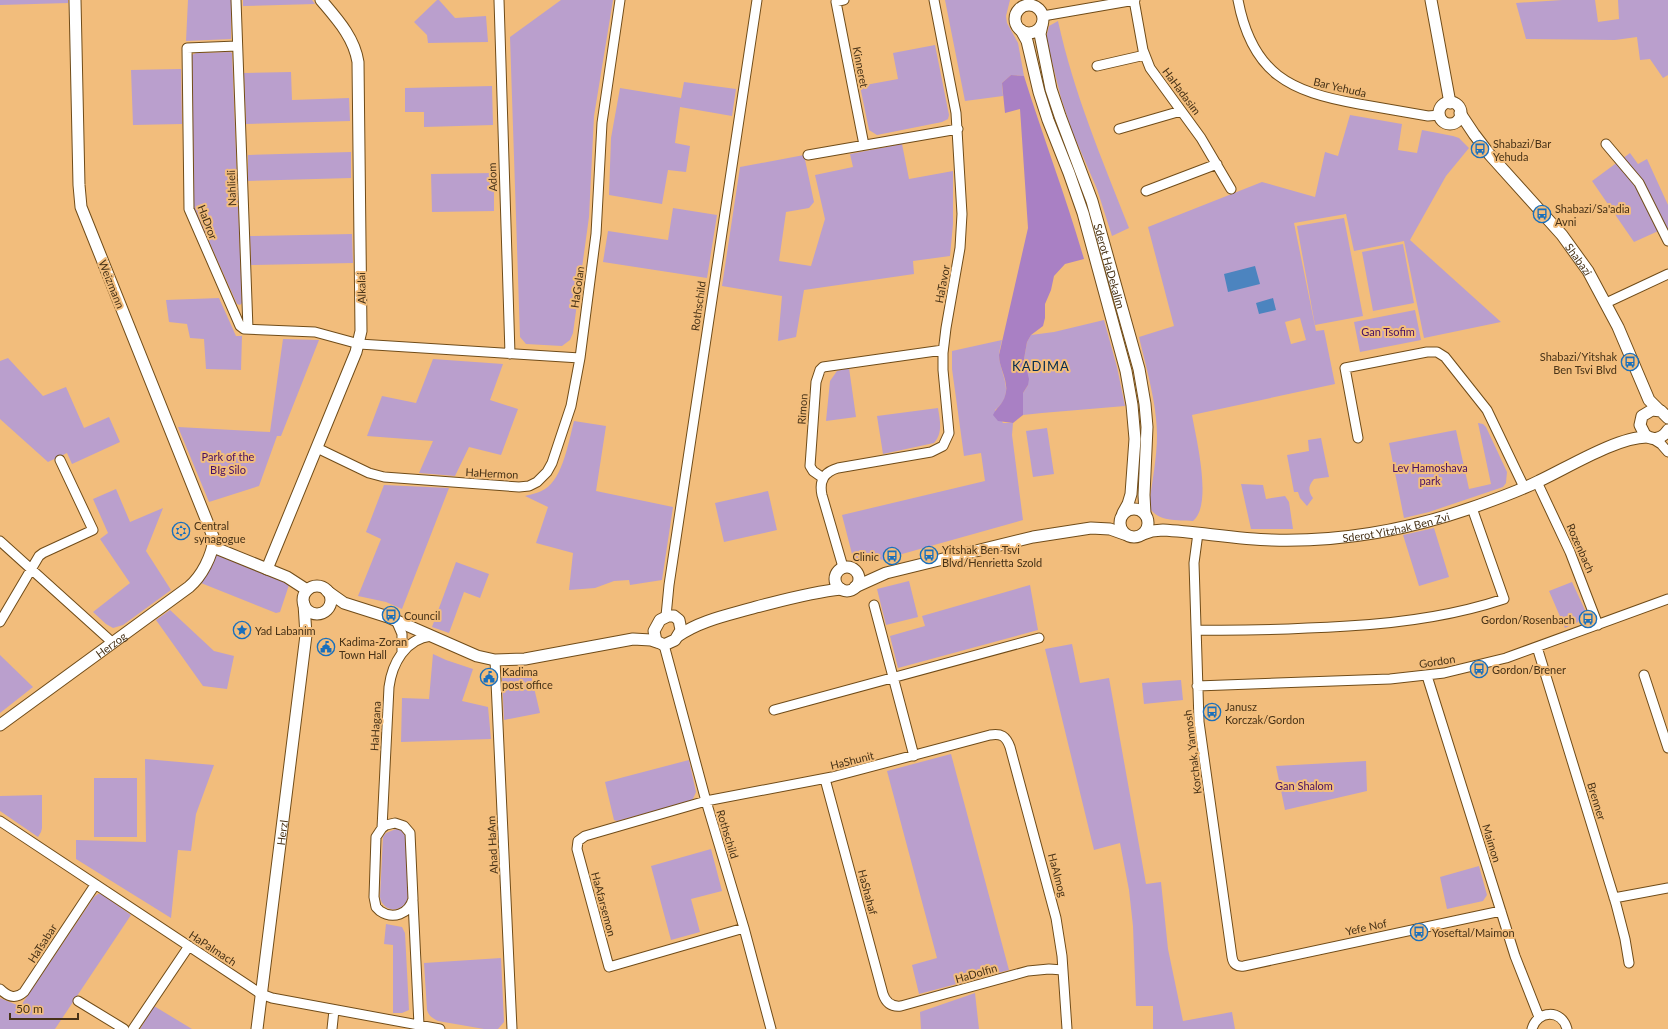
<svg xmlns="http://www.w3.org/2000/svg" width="1668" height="1029" font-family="Lato,sans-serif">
<rect width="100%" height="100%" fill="#f2bd7c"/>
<path fill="#ba9fcd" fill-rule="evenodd" d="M0,0H68V3L0,5Z
M188,0H231V39L186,41Z
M243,0H312L315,4L243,6Z
M437,0H439L455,18L486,16L488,42L428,43L427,35L414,22Z
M561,0H613L594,116L589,217L573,333L570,340L562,346L526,344L520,337L510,37Z
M945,0H1010L1006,16L1007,23L1018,43L1024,76L1011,75L1002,83L1003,96L965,101Z
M1562,0H1595L1598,22L1619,19L1618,0H1668V75L1663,78L1650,59L1640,60L1637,37L1615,40L1526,39L1516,3Z
M1058,21C1074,94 1102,159 1129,228L1112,236L1097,189L1072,131L1061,98L1046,38L1049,26Z
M935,45L949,115L948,119L942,122L877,135L869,130L860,86L898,79L893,53Z
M230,52L232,53L242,303L240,305L237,304L194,208L192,55L196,53Z
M181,69L182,124L133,125L131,70Z
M291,72L292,100L349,98L350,121L246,124L244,73Z
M684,82L736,89L732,116L680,107L675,143L690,146L686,172L668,170L662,204L609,195L611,138L620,88L681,98Z
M492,86L493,125L424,127V112H405V88Z
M1350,115L1402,124L1398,150L1417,153L1422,130L1453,136L1459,138L1469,148L1446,176L1410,240L1501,322L1424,338L1404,241L1354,251L1346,214L1294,223L1316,331L1324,330L1335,384L1192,415C1196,438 1213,505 1193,521C1177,520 1156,522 1149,506C1152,482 1157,458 1157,435C1157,404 1146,367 1139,337L1174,326L1148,227L1262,182L1315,197L1325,152L1338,156ZM1300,318L1306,340L1291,344L1285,322Z
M902,144L909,179L953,171V224L950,256L913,261L914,274L804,290L796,337L778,341L782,296L722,286L740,167L804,155L814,202L809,208L786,212L779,261L811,266L825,219L815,175L853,167L850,154Z
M351,152V178L248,181V155Z
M1630,153L1638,164L1647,159L1668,205V233L1665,228L1634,242L1592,181Z
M494,173V211L432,212L431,174Z
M673,208L717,215L707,278L603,262L608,231L668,240Z
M1344,218L1363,316L1315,325L1297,226Z
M352,234L353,263L251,265L250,236Z
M1403,244L1414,303L1373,311L1362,252Z
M219,298L236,336H242L241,370L206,369L204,339L190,338L187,324L169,322L166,300Z
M1415,310L1421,340L1360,352L1354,322Z
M1104,320L1117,367L1125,406L1042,413L1023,415V393L1028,385L1024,359L1027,342L1031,335L1054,332Z
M283,339L319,340L281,436H277L259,486L209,502L178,427L270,432Z
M1002,340C1001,345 999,351 999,356C1001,377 1016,393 995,410L1003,423H1013L1012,435L1023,520L870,563L855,559L852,554L842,515L985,481L981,453L964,456L952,369V351Z
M8,358L43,396L66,387L84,428L109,417L120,442L72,464L67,453L48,462L0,419V361Z
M433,359L503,364L490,400L518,409L501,455L469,447L455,476L419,473L433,441L367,436L382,396L416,403Z
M849,368L856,417L826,421L830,381L837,371Z
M938,408C940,421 943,433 934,443L883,454L877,416Z
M574,421L606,426L596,491L673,507L662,580L630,585L629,580L614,581L595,588L569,590L573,553L536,543L548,507L525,496C532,494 539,493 545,489C563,478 569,440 574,421Z
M1478,423L1483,424L1486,427L1507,472L1506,483L1503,487L1429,512L1404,518L1389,443L1456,430L1469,489L1491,484Z
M1047,428L1054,474L1033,477L1026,431Z
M1321,438L1329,477L1314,479C1308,486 1308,491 1313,498L1307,506L1300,498L1298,492H1294L1287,455L1309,451L1308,440Z
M1241,484L1263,485L1266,499L1285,496L1289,502L1293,529H1251Z
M384,485L449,488L402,609L386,602L358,596L381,539L366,532Z
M116,489L130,522L163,508L146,551L171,590L123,625L113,628L106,624L93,612L130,583L100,539L108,533L93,499Z
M768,491L777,530L724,542L715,503Z
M1434,528L1449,577L1419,586L1403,535Z
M215,550L290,582L280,612L276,613L201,583Z
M456,562L489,574L480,598L464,592L449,633L432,627Z
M909,581L918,617L886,625L877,589Z
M1572,582L1585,610C1585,622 1573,624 1565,628L1549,591Z
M1030,585L1038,630L898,668L890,636L925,626L922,616Z
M170,610L214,651L234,656L227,689L203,686L156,620Z
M1072,644L1080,683L1109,678L1146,884L1161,882L1168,949L1183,1021L1232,1012L1235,1029H1153V1006H1136L1133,926L1129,890L1120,843L1094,850L1045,649Z
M433,654L446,660L473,669L462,701L488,707L491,739L401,742L402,698L429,699Z
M0,655L33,687L0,713Z
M531,675L540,713L504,720L502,678H520Z
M1181,680L1183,700L1144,704L1142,683Z
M951,754L1009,970L919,994L912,965L937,958L887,771Z
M145,759L214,765L196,814L191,851L178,850L171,918L76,859V840L146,842Z
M689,760L696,792L692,801L617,821L614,820L605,782Z
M1366,761L1367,791L1285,810L1276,766Z
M94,778H137V837H94Z
M42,795V828L41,832L38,837L0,811V796Z
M396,829L401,830L406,837L408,897C405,913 383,914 380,897L383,837L386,833Z
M711,849L722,891L691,899L700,932L671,940L651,866Z
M1479,866L1487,895L1483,901L1447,909L1440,877Z
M98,894H102L131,915L55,1029H0V998L17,1005L22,1004L94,897Z
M386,924L402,927L405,933L409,1010L402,1013H393V945L384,944Z
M501,958L504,1022L498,1029H484L438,1021C432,1018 429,1016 427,1010L424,963Z
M975,993L979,1029H921L920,1012Z
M154,1006L192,1029H140Z"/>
<path fill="#a980c4" d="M1011,75L1024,76C1043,137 1066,197 1084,259L1065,264L1054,276L1051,290L1045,304V318L1043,326L1031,335L1027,342L1024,359L1029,379L1028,385L1023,393V415L1013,423L998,421L993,415C996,408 1003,404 1005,396C1010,382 999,369 999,355L1028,228L1020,109L1005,113L1002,83Z"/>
<path fill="#4c84bf" d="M1255,266L1260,284L1228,292L1224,274Z
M1273,298L1276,310L1259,314L1256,303Z"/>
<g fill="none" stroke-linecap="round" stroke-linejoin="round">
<defs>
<path id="minor" d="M236,0L248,329
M499,0L510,354
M844,0L836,2L864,145
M1134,0L1143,50L1150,68L1201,138L1231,189
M1238,0C1252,74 1290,92 1359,104C1382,108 1405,112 1428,116L1440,115
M1043,16L1135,0
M237,46L187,48L189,209L240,326L244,329L315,332L359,344L580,358L596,234L602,123L620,0
M1097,66L1145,55
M1119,129L1181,111
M1606,144L1639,183L1668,241
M808,155L958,129
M1146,191L1217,164
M1606,303L1668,274
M1358,438L1345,368L1427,352H1437L1445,357L1487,410L1524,487
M1653,439L1661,444L1668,452
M317,448L369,473L384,477L519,487L529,486L537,482L547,472L552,463L571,406L580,358
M823,478L813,471L810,466L816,382L820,370L823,367L943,350
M1537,482L1570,552L1598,625
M1198,533L1194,563L1199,722L1232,957C1233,964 1237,967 1244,966L1501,911
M0,541L113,643
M843,567L822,495C819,481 824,472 838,468L931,452L943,446L949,433L943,370V353L946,328L960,248L962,214L956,113L934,0
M874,605L914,756
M666,616L669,585L757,0
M396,620L402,634V652
M0,622L39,556L43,553L93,530L60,460
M1196,630C1247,631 1297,629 1348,626C1402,623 1453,616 1504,599L1472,508
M664,645L706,801L744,928L771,1029
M1537,647L1616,904L1625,939L1629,963
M495,660L512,1029
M1644,675L1668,748
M1427,676L1515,956L1539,1017
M1197,686L1390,679L1444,673L1506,658L1668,599
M774,710L1039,638
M825,779L883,994C886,1003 892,1007 901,1006L1028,971L1049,969L1063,970
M0,821L261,994L272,998L440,1029
M395,823L404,826L410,833L413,899C409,914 393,920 380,911L376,907L374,897L376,837L382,828L386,825Z
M382,828L389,687C392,664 405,639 431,636
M1614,898L1668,888
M413,901L419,1025
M744,928L609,967L577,849L578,841L585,836L706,801L832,777L990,735C1001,733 1006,736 1010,747L1056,918L1062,956L1067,1029
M0,989C7,996 15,1000 24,992L95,885
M78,1001L124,1029
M133,1029L189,946
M332,1029L334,1010
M1532,1029C1537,1010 1562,1009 1567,1029"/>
<g id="tertiary">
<path d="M1431,0L1450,103"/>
<circle cx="1029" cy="19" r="14"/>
<path id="s1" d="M1042,25L1040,34L1051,89L1060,116L1092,201L1139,369L1145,404L1147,427L1144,495L1145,514"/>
<path d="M1021,30L1027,41L1039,92L1048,120L1069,173L1083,213L1126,371L1132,405L1135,439L1131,494L1128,504L1123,513"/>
<circle cx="1450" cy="113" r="11"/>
<path id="s2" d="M1460,113L1474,134L1490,155L1562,235L1588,271L1618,327L1649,400L1659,410"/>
<path d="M1668,418L1661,411L1652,410L1642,416L1640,425L1645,435C1653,441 1662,439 1668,430"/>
<circle cx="1134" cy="523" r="14"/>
<path id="s3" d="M1143,534L1152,531L1163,530C1199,532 1235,539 1272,540C1340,542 1407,530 1471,508C1494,500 1517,492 1539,481C1567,468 1617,437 1647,437"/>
<path d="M213,547L287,577L307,590"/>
<circle cx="847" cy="579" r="12"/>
<path d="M267,569L356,352L361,331L358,62C354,37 337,19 321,0"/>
<circle cx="317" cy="600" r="14"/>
<path d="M855,587L886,573L1033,537L1091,528L1110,529L1124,534"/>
<path d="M327,591L344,603L388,617L477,656L495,660L525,659L633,639L651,640L657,642"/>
<path d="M668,616H674L679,620L681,630L675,640L664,645L656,641L654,631L660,620Z"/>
<path d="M678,636C701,620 729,615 756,607C784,600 812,592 841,589"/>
<path id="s4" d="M0,725L189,587C202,576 212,556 214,539L81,207L79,185L75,0"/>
<path id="s5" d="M257,1029L306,635L304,604"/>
</g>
</defs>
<use href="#minor" stroke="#704c19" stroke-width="11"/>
<use href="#tertiary" stroke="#704c19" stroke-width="13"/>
<use href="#minor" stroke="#fff" stroke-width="9"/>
<use href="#tertiary" stroke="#fff" stroke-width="11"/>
</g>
<defs>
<symbol id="bus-ring" viewBox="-11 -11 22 22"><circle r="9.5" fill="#f2bd7c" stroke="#196fbc" stroke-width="1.5"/><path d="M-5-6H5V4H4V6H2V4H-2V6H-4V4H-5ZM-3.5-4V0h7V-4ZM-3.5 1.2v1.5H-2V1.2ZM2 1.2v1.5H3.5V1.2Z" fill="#196fbc"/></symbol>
<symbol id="synagogue-ring" viewBox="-11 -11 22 22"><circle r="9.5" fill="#f2bd7c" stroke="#196fbc" stroke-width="1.5"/><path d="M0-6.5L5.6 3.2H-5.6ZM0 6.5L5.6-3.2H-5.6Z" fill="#196fbc"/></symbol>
<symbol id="sight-ring" viewBox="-11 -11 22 22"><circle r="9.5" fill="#f2bd7c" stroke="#196fbc" stroke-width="1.5"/><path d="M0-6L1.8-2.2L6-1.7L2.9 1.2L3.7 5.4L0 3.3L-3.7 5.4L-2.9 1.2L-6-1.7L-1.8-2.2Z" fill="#196fbc"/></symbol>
<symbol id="civic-ring" viewBox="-11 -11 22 22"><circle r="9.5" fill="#f2bd7c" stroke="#196fbc" stroke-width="1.5"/><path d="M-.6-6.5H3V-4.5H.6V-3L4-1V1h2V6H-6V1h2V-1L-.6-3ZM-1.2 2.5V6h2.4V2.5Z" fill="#196fbc"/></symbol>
</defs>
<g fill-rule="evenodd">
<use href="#bus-ring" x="1470" y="139" width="20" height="20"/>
<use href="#bus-ring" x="1532" y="204" width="20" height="20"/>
<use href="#bus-ring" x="1620" y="352" width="20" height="20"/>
<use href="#synagogue-ring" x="171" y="521" width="20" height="20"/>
<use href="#bus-ring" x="919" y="545" width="20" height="20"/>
<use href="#bus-ring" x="882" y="546" width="20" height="20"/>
<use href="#bus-ring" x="381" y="605" width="20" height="20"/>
<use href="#bus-ring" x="1578" y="609" width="20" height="20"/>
<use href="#sight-ring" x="232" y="620" width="20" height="20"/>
<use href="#civic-ring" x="316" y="637" width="20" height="20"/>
<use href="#bus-ring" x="1469" y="659" width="20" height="20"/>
<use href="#civic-ring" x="479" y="667" width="20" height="20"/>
<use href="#bus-ring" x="1202" y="702" width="20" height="20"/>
<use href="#bus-ring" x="1409" y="922" width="20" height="20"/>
</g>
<g text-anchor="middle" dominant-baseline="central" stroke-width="4" stroke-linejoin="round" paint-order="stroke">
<g font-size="11" fill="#473217" stroke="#f2bd7c">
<text transform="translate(861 67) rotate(79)">Kinneret</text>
<text transform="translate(1340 87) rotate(13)">Bar Yehuda</text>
<text transform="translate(1182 91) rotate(53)">HaHadasim</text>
<text transform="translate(492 177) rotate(-92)">Adom</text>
<text transform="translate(231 188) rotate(-92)">Nahlieli</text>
<text transform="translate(208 222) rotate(69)">HaDror</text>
<text stroke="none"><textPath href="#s2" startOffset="189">Shabazi</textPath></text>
<text stroke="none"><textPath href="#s1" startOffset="252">Sderot HaDekalim</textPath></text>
<text transform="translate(112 284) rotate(68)">Weizmann</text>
<text transform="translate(942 284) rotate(-79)">HaTavor</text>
<text transform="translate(577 287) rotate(-82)">HaGolan</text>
<text transform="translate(361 288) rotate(-91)">Alkalai</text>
<text transform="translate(698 306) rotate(-82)">Rothschild</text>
<text transform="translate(802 409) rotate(-86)">Rimon</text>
<text transform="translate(492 473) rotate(3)">HaHermon</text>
<text stroke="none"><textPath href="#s3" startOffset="255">Sderot Yitzhak Ben Zvi</textPath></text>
<text transform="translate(1581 548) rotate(66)">Rozenbach</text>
<text stroke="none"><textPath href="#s4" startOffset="137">Herzog</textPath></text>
<text transform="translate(1437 661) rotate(-9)">Gordon</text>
<text transform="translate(375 726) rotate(-87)">HaHagana</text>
<text transform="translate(1192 752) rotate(-97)">Korchak, Yannosh</text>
<text transform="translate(852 760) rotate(-14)">HaShunit</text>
<text transform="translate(1597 801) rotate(73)">Brenner</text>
<text stroke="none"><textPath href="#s5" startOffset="198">Herzl</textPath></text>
<text transform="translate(728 834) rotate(73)">Rothschild</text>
<text transform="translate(1492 843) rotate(73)">Maimon</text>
<text transform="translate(492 845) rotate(-93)">Ahad HaAm</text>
<text transform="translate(1058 875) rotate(75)">HaAlmog</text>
<text transform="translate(868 892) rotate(75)">HaShahaf</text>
<text transform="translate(604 904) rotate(75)">HaAfarsemon</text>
<text transform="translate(1366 927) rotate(-12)">Yefe Nof</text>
<text transform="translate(42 943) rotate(-57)">HaTsabar</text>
<text transform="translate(213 948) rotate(33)">HaPalmach</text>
<text transform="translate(976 973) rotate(-16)">HaDolfin</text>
</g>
<g font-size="11" fill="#473217" stroke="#f2bd7c" text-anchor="start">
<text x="1493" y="143">Shabazi/Bar<tspan x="1493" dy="13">Yehuda</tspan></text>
<text x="1555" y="208">Shabazi/Sa'adia<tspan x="1555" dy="13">Avni</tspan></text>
<text x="1617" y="356" text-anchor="end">Shabazi/Yitshak<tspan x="1617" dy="13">Ben Tsvi Blvd</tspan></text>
<text x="194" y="525">Central<tspan x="194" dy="13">synagogue</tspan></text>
<text x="942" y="549">Yitshak Ben Tsvi<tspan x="942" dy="13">Blvd/Henrietta Szold</tspan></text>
<text x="879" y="556" text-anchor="end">Clinic</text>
<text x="404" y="615">Council</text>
<text x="1575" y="619" text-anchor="end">Gordon/Rosenbach</text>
<text x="255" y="630">Yad Labanim</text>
<text x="339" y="641">Kadima-Zoran<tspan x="339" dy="13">Town Hall</tspan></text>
<text x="1492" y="669">Gordon/Brener</text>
<text x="502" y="671">Kadima<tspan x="502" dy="13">post office</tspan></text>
<text x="1225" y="706">Janusz<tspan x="1225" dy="13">Korczak/Gordon</tspan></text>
<text x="1432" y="932">Yoseftal/Maimon</text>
</g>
<g font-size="11" fill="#470f63" stroke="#f2bd7c">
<text x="1388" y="331">Gan Tsofim</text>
<text x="228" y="456">Park of the<tspan x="228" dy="13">BIg Silo</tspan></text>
<text x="1430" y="467">Lev Hamoshava<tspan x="1430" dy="13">park</tspan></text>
<text x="1304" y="785">Gan Shalom</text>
</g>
<g font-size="13" letter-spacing="1" fill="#032b50" stroke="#f2bd7c">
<text x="1041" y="366">KADIMA</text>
</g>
</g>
<path d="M10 1013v6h68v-6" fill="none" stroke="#473217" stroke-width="2"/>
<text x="16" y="1013" font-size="12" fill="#473217" stroke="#f2bd7c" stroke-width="3" paint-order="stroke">50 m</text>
</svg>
